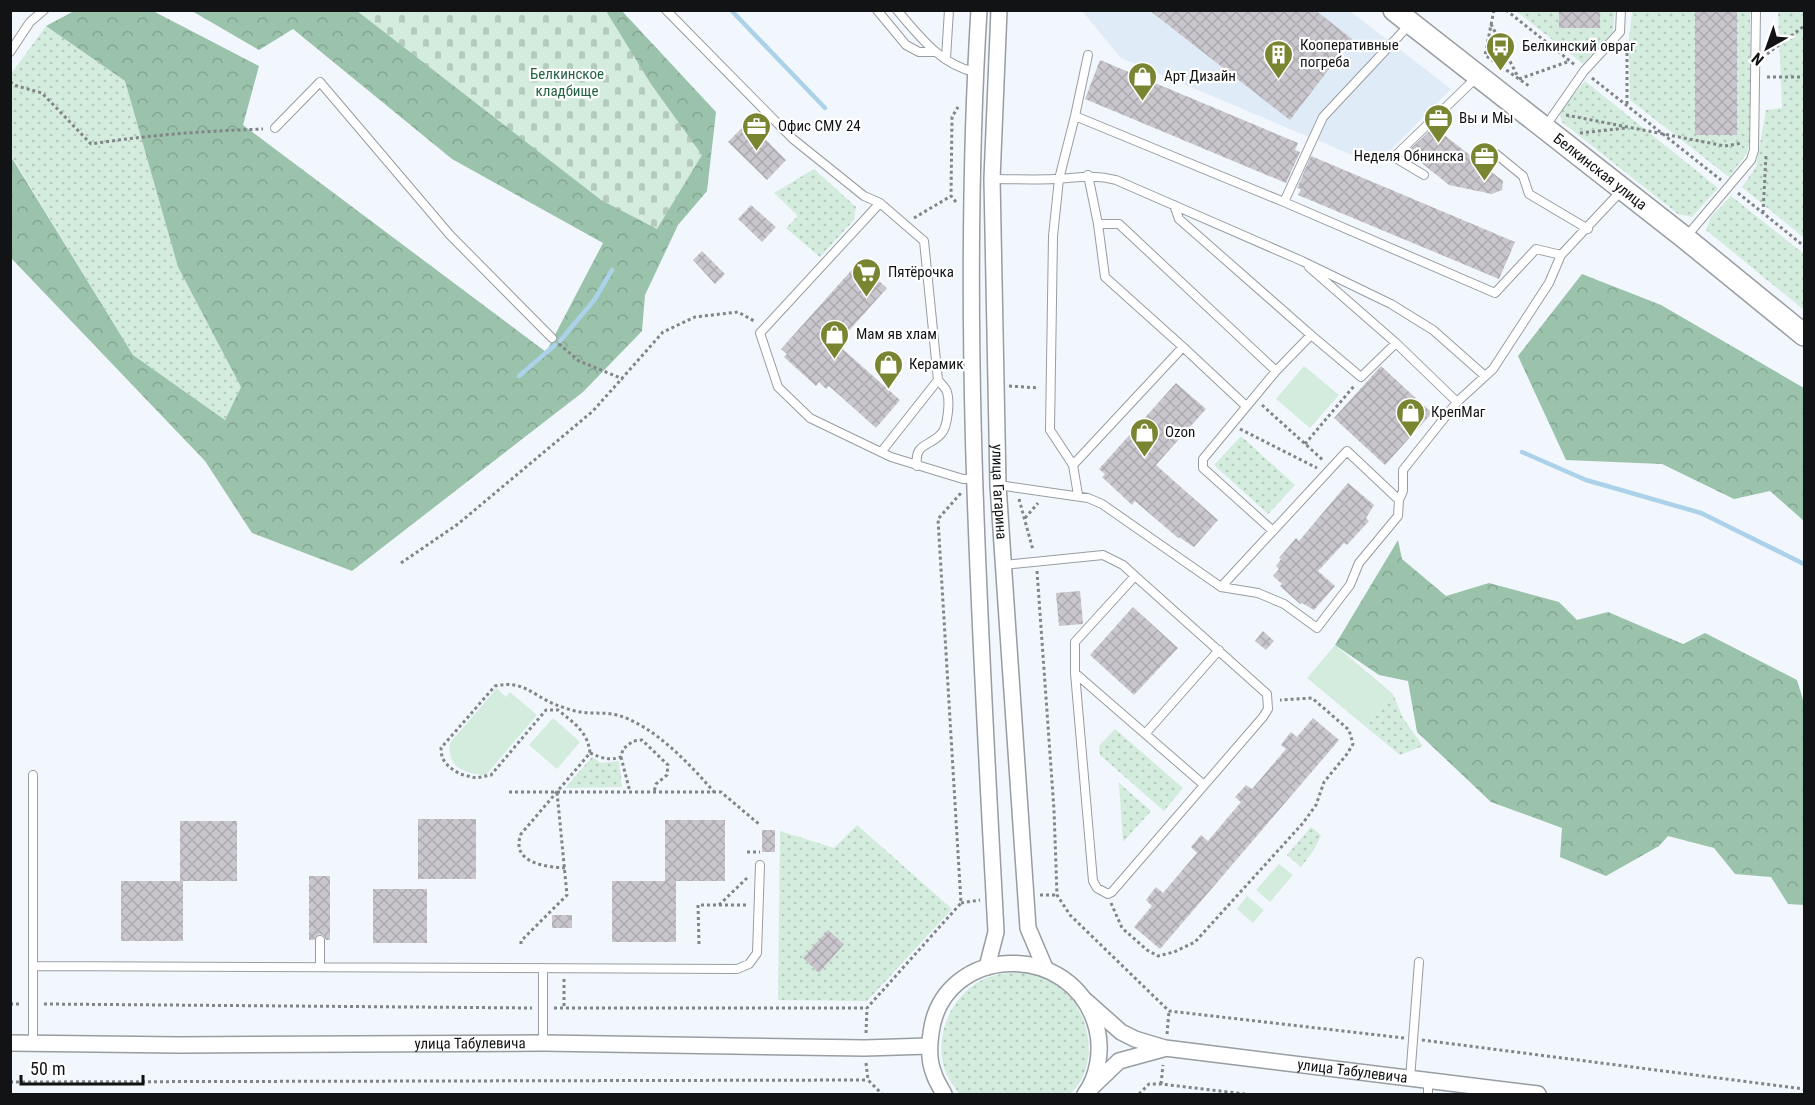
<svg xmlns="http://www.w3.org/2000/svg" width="1815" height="1105" font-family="'Roboto Condensed',sans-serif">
<defs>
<pattern id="grass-dots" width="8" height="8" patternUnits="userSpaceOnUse" patternTransform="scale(1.5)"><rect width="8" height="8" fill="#d3ecdd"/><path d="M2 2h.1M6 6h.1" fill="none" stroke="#b4cabd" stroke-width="1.8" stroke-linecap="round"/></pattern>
<pattern id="forest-crowns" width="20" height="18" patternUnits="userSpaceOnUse" patternTransform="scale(1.5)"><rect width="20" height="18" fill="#9bc2ab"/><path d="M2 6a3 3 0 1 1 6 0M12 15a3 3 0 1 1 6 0" fill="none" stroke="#84a692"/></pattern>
<pattern id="cemetery-stones" width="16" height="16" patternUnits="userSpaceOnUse" patternTransform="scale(1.5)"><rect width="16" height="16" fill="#d3ecdd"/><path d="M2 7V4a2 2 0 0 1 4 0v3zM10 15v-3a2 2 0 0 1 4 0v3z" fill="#b4cabd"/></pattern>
<pattern id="building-cross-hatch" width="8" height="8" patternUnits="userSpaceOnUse" patternTransform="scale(1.5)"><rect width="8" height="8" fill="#c9c6cd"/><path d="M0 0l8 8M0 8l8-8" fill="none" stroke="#aca9af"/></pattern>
</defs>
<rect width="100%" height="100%" fill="#f1f7fd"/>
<path fill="#dfebf7" d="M1082,11H1350L1451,89L1376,165L1121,58Z"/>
<path fill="url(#grass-dots)" d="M1516,11H1615L1613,32L1583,64Z
M1632,11H1750L1751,137L1747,153L1729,177L1630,100L1629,39Z
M1778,11H1804V238L1742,187L1756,167L1766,110L1782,108Z
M46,26L125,81L178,267L241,387L225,420L133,355L11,155V74Z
M1585,81L1718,188L1692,217L1678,214L1562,122L1559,112Z
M814,169L856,207L854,220L820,257L786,228L798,216L774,193Z
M1731,196L1804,254V310L1706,230L1711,217Z
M1241,436L1295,485L1268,514L1214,465Z
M1393,694L1403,718L1423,746L1400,755L1366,727Z
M1115,729L1183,788L1164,811L1100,755L1099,746Z
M592,757L601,763L619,761L622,787L565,788Z
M1119,783L1151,811L1123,842Z
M857,825L952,909L867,1001L778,1000L780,831L834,848Z
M1311,827L1321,835L1315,848L1301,867L1287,855Z
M1020,972C1029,974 1039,975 1047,979C1082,995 1100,1045 1081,1080C1078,1085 1074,1090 1070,1094H959C955,1087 948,1079 945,1070C932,1034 955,987 992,976C1001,973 1011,973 1020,972Z"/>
<path fill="url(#forest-crowns)" d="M74,11H153L259,66L243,125L546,352L603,243L452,159L293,29L259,50L192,11H622L716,112L707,191L678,225L645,295L642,331L583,392L352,571L252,533L205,461L11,258L10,155L133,355L225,420L241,387L178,267L125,81L46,26Z
M1582,274L1661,305L1804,388V521L1770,491L1734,499L1662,464L1566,460L1518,356Z
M1398,540L1402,559L1446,596L1489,583L1559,602L1577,620L1608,612L1683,644L1705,633L1797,680L1804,703V905L1788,904L1771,877L1735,874L1714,848L1668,836L1659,846L1606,876L1560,857L1562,828L1491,802L1417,732L1408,681L1379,675L1335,645Z"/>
<path fill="url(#cemetery-stones)" d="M357,11H606L651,84L702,155L657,229L601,200Z"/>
<path fill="#d3ecdd" d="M1304,366L1339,395L1310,428L1276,399Z
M1335,645L1393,694L1366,727L1307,678Z
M497,688L506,697L510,692L537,715L486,775C466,774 446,768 450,743Z
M553,718L580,742L557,769L529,745Z
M1279,864L1293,875L1270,902L1256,890Z
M1247,896L1264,910L1253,923L1237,909Z"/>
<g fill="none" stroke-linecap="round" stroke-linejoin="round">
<path stroke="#abd2e9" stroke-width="4.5" d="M731,10L825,108
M560,341L595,299L612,270
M519,376L555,345
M1522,452L1586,480L1701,513L1804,564"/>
</g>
<path fill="url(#building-cross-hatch)" d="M1149,10H1315L1352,39L1290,120Z
M1559,10H1600V28H1559Z
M1695,10H1737V135H1695Z
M1100,60L1298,143L1295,150L1300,152L1286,183L1085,99Z
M748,122L786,160L767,180L728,142Z
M1434,127L1503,181L1502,190L1492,194L1449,185L1418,160L1408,158L1406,153Z
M1311,156L1515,242L1499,279L1298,195L1301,189L1297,188Z
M751,205L776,227L762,242L738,219Z
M702,251L725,274L715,284L693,260Z
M858,263L887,288L837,344L900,400L876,428L829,386L826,389L819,382L816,386L784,357L787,354L781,349Z
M1381,366L1432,413L1385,465L1334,418Z
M1176,383L1206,409L1156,465L1218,520L1194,547L1179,537L1178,538L1135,501L1132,505L1102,477L1105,474L1099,469Z
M1348,483L1374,505L1366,518L1369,521L1347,545L1344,543L1318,571L1335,586L1314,610L1302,603L1300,604L1280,586L1282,584L1273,576L1279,569L1276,566L1281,559L1279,558L1296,538L1299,541Z
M1080,591L1083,624L1059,626L1056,593Z
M1133,607L1178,648L1134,695L1090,655Z
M1263,631L1274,641L1266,650L1255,641Z
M1313,718L1339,740L1160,949L1134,927L1152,906L1146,900L1156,887L1163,893L1197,853L1191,847L1201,835L1208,841L1241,802L1235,797L1246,785L1252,789L1286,749L1281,745L1286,738L1291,732L1297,737Z
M418,819H476V879H418Z
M665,820H725V881H665Z
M180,821H237V881H180Z
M762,830H775V852H762Z
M309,876H330V940H326L323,935L319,934L314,940H309Z
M121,881H183V941H121Z
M612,881H676V942H612Z
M373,889H427V943H373Z
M552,915H572V928H552Z
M828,930L844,944L819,973L803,958Z"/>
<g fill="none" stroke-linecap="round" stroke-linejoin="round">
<defs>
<path id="service" d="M666,10L793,139L864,196L880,203
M877,10L906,45L919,52H934
M897,10C919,36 941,65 975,72
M10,52L30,22L44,10
M1088,55L1075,116L1284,202L1495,293L1536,249L1561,255
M946,58L949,10
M1075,116L1059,179L1053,236L1050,430L1073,465L1078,495
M1545,127L1584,71L1620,32L1621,10
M275,128L320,82L450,235L552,338
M1496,154L1523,176L1529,194L1588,229
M1088,175L1098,224L1105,277L1183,347
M1424,175L1394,157L1477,77
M992,179C1013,179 1034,180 1054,179C1077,178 1093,174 1116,180L1302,261L1391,304L1433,330L1485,376
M1284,202L1323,117L1410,24
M1174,205L1179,219L1311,335L1276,371L1203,459V468L1273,531
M1098,224H1119L1276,371
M1686,237L1751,160L1754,150L1756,10
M1309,267L1396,343
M1311,335L1361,377L1396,343L1457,402
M882,451L938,380L924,241L880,203L760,333L778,387L810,418L891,457L963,479H976
M1073,465L1183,347L1246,406
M917,466C914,443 929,447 941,434C948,427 950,401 947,392C946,388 941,384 938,380
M998,485L1088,498L1102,504L1221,587L1258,593L1284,604L1317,628L1350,585L1359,563L1398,516L1399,500L1403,491V470L1457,402L1493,369L1549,283L1561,255L1622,190
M1004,565L1103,555L1123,565L1135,576L1267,694L1268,709L1263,717L1112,892L1108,894L1097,888L1093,881L1075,673V642L1135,576
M1221,587L1347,451L1399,500
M1075,673L1204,785
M1145,734L1219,650
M33,775V1042
M320,940V967
M33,966L737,969L749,964L757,953L760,865
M543,968V1043
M1410,1079L1419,962
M1428,1094V1081"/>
<g id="minor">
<path d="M979,10C960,317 980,626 996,932L987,967"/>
<path id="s1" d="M999,10L992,179L998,485L1028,928L1045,968"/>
<path id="s2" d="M1085,1000L1121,1032L1135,1039L1165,1048L1538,1094"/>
<path id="s3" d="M10,1043L179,1045L543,1043L865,1048L929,1046"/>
<path d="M1092,1087L1119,1061L1163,1049"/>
<path d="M944,1094C941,1088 936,1081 934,1074C929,1062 929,1046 931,1033C942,944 1074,938 1097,1029C1102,1050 1098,1077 1085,1094"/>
</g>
<g id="secondary">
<path id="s4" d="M1394,10L1685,238L1804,335"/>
</g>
</defs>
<use href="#service" stroke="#979da2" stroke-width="10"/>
<use href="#minor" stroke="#979da2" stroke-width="18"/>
<use href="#secondary" stroke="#979da2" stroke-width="24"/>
<path stroke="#818589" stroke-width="3" stroke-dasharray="3 3" stroke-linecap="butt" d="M1494,10L1485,55L1529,86
M1506,10L1575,65
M1491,24L1518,77
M1627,41V105
M1767,54L1804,26
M1767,77H1804
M1592,78L1721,180
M1519,79L1570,61
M10,82L17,86L42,93L91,144C148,135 205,131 263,129
M1566,115L1725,146L1742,143
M1580,133L1627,128
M1738,193L1804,246
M956,202L951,196L952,117L958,107
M1763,213L1766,155
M914,218L951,196
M559,344L579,361L623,379
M1009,386L1039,388
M1262,405L1324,461
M1240,429L1317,468
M1305,444L1354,386
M1019,499L1033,550
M1025,518L1038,503
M401,563L458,524L593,411L663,332L695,317L738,312L756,322
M1037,571L1054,810L1057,895L1070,915L1169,1011L1404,1038
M590,753C602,758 609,761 621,757L623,749L633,741L642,740L668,765L667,775L656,784L654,792
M621,757L630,792
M509,792H721L760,825
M747,852H760
M565,868C546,867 510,863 521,834L590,753C588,732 574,723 558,710H546L491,775L476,778L460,774L449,767L442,758L441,748L495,686C523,680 531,694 554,704C562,707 572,711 581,712C593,714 605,712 617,715C653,725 690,764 714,792
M1040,895H1057
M961,903L980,900
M1111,903L1122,928L1147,950L1158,956L1174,952L1195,942L1303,823L1316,805L1324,782L1347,754L1353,744L1349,730L1312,698L1280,700
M719,905L747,878
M521,944V941L567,895L557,792
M699,944L698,905H747
M564,979V1008
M10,1004H22
M44,1004L532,1008
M554,1008H867
M866,1033L867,1008L961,903L938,519L961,493
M1167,1034L1169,1011
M1422,1040L1804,1089
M866,1063L868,1080L882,1094
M10,1082L868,1080
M1161,1084L1163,1065
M1139,1094L1149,1084H1161L1245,1094"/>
<use href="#service" stroke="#fff" stroke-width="8"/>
<use href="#minor" stroke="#fff" stroke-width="15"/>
<use href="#secondary" stroke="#fff" stroke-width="21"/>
</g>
<defs>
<symbol id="bus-pin" viewBox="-11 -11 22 30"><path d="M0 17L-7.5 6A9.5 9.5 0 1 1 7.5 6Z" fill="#7a8531" stroke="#fff"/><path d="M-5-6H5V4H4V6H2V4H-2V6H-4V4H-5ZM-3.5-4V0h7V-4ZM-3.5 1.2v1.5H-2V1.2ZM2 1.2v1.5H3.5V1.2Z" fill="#fff"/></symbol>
<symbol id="building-pin" viewBox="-11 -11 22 30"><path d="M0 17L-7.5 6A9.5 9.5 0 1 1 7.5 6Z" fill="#7a8531" stroke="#fff"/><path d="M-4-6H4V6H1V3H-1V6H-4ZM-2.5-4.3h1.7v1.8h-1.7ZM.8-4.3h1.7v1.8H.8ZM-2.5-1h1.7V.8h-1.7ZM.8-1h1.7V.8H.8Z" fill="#fff"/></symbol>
<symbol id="shop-pin" viewBox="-11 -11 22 30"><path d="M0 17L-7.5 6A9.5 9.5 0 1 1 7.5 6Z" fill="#7a8531" stroke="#fff"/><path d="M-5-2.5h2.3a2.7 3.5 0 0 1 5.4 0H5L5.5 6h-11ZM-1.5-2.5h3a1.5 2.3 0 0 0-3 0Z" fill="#fff"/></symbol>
<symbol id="office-pin" viewBox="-11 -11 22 30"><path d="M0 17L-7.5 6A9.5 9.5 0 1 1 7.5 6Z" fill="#7a8531" stroke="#fff"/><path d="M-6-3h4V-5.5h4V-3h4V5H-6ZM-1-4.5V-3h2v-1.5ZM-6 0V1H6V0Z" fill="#fff"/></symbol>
<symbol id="supermarket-pin" viewBox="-11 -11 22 30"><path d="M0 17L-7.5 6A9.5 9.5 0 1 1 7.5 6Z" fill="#7a8531" stroke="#fff"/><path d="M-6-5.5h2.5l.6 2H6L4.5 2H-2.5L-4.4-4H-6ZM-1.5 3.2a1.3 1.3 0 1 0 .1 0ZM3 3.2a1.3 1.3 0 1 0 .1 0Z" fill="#fff"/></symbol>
</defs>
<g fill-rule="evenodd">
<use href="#bus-pin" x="1484" y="30" width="33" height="45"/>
<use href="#building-pin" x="1262" y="38" width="33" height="45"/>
<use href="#shop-pin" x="1126" y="60" width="33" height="45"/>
<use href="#office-pin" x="1422" y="102" width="33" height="45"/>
<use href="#office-pin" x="740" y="110" width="33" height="45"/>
<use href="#office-pin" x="1468" y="140" width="33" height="45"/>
<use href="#supermarket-pin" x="850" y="256" width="33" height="45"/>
<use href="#shop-pin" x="818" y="318" width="33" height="45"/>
<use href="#shop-pin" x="872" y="348" width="33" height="45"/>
<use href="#shop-pin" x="1394" y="396" width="33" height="45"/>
<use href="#shop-pin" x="1128" y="416" width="33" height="45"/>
</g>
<g text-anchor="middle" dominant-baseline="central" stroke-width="4.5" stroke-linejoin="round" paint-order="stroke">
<g font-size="15" fill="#111315" stroke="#fff" text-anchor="start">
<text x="1300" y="45">Кооперативные<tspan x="1300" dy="17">погреба</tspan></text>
<text x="1522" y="46">Белкинский овраг</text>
<text x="1164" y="76">Арт Дизайн</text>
<text x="1459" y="118">Вы и Мы</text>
<text x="778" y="126">Офис СМУ 24</text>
<text x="1464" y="156" text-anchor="end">Неделя Обнинска</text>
<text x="888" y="272">Пятёрочка</text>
<text x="856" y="334">Мам яв хлам</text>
<text x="909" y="364">Керамик</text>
<text x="1431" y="412">КрепМаг</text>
<text x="1165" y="432">Ozon</text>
</g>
<g font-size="15" fill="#236344" stroke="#fff">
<text x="567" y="74">Белкинское<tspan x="567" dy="17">кладбище</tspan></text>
</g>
<g font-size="15" fill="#111315" stroke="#fff">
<text stroke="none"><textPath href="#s4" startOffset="262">Белкинская улица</textPath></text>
<text stroke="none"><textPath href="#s1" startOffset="482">улица Гагарина</textPath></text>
<text stroke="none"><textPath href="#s3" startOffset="460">улица Табулевича</textPath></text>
<text stroke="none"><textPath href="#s2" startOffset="284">улица Табулевича</textPath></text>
</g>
</g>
<rect width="1815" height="1105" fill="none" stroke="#111315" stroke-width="24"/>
<g transform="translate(1767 48) rotate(220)" stroke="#ffffff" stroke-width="4.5" paint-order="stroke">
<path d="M0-4.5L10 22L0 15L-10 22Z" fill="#111315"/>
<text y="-9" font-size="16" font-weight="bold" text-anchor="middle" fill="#111315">N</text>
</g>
<path d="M21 1075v9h122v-9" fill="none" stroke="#111315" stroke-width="3"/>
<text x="30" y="1075" font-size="18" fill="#111315" stroke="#ffffff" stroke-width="4.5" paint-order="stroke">50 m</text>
</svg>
